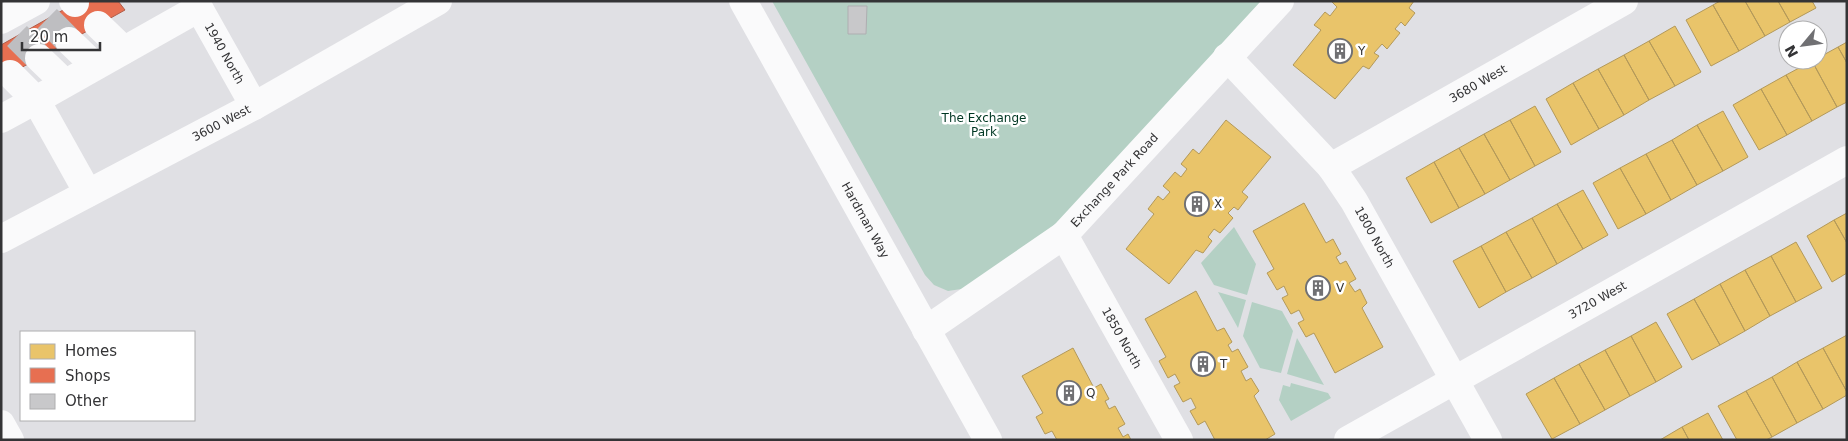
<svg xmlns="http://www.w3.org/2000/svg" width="1848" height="441" font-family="'DejaVu Sans',sans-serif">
<rect width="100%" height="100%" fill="#e0e0e4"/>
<path fill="#b4d0c4" d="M772,1H1268L1058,226L968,288L948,291L934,285L925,275Z
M1234,227L1256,264L1247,295L1214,285L1201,263Z
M1218,292L1246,300L1238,328Z
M1252,302L1282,311L1293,331L1281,373L1260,368L1243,336Z
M1297,338L1324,385L1287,374Z
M1291,383L1328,393L1331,398L1291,421L1279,400L1283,385L1290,387Z"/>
<path fill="#e9c46a" stroke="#b3995a" d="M1331,1H1414L1409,8L1415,13L1405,26L1401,22L1395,29L1400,33L1387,49L1382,44L1374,53L1379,56L1369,69L1363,66L1335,99L1293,65L1321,30L1314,25L1325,12L1330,16L1337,7Z
M1720,1H1745L1765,36L1739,51L1713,5Z
M1745,1H1778L1790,22L1765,36Z
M1778,1H1812L1816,8L1790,22Z
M1713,5L1739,51L1711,66L1686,20Z
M1675,26L1701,72L1675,86L1649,41Z
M1649,41L1675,86L1649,100L1624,55Z
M1847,42V63L1838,47Z
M1838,47L1847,63V102L1837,107L1812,61L1818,60V58Z
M1624,55L1649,100L1624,115L1598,69Z
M1812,61L1837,107L1812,121L1786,75Z
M1598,69L1624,115L1599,129L1573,83Z
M1786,75L1812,121L1787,135L1761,89Z
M1573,83L1599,129L1571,145L1546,99Z
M1761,89L1787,135L1759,150L1733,105Z
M1535,106L1561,152L1535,166L1510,120Z
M1723,111L1748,157L1723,171L1697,125Z
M1226,120L1271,157L1242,192L1248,197L1238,210L1234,207L1228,213L1233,218L1220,233L1214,229L1208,237L1212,241L1203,253L1196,250L1169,284L1126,249L1154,214L1148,209L1158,196L1163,200L1170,192L1163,186L1175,172L1181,177L1187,169L1181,164L1193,149L1199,154Z
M1510,120L1535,166L1510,180L1484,134Z
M1697,125L1723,171L1697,185L1672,140Z
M1484,134L1510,180L1485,194L1459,148Z
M1672,140L1697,185L1671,200L1646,154Z
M1459,148L1485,194L1459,208L1434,162Z
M1646,154L1671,200L1646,214L1620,168Z
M1434,162L1459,208L1431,223L1406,178Z
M1620,168L1646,214L1618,229L1593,183Z
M1583,190L1608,235L1583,249L1557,204Z
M1304,203L1326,243L1333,239L1341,254L1336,257L1340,264L1346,261L1356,279L1349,283L1355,292L1360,289L1367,303L1362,308L1383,347L1335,373L1314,333L1306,337L1298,323L1304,320L1299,310L1291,314L1282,298L1288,295L1284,286L1277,290L1267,273L1274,269L1253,231Z
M1557,204L1583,249L1557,264L1532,218Z
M1847,213V243L1834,220Z
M1532,218L1557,264L1532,278L1506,232Z
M1834,220L1847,243V273L1832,282L1807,236Z
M1506,232L1532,278L1506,292L1481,246Z
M1796,242L1822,288L1796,302L1771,256Z
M1481,246L1506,292L1479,308L1453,261Z
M1771,256L1796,302L1770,316L1745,270Z
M1745,270L1770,316L1745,331L1720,284Z
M1720,284L1745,331L1720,345L1694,299Z
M1196,291L1217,331L1224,328L1232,342L1228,345L1232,352L1238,349L1248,367L1241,371L1246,381L1251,378L1259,391L1254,396L1275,434L1265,440H1215L1205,421L1198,425L1190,411L1196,408L1191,398L1183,402L1174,386L1180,383L1175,374L1168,378L1159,361L1166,357L1145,319Z
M1694,299L1720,345L1692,360L1667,314Z
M1656,322L1682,367L1656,382L1631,336Z
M1847,335V392L1823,348Z
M1631,336L1656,382L1630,396L1605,350Z
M1073,348L1094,388L1101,384L1109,399L1105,401L1109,409L1115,406L1125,424L1118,428L1123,437L1128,434L1131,440H1057L1052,431L1045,434L1036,417L1043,413L1022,376Z
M1823,348L1847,392V395L1823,409L1797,362Z
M1605,350L1630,396L1605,410L1579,364Z
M1797,362L1823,409L1797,423L1772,377Z
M1579,364L1605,410L1580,424L1554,378Z
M1772,377L1797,423L1772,437L1746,391Z
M1554,378L1580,424L1552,439L1526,394Z
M1746,391L1772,437L1766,440H1737L1718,406Z
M1708,413L1723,440H1689L1682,427Z
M1682,427L1689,440H1660Z"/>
<path fill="#e76f51" stroke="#b15d49" d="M79,1H118L125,10L1,79V45Z"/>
<path fill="#c8c8ca" stroke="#aeaeb1" d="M848,6H867L866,34H848Z"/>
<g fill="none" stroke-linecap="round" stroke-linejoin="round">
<path stroke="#bebec1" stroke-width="28" stroke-dasharray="28 14" stroke-linecap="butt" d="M47,19L69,41
M17,36L39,58"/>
<g stroke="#fafafb" stroke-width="28">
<path d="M73,1L75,3"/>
<path id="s1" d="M195,1L254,106"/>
<path id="s2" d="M743,1L988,440"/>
<path d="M1,20L36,1"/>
<path d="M98,25L124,50"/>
<path d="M69,41L95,66"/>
<path id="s3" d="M1227,57L1331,167L1354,201L1488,440"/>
<path d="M39,58L65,83"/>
<path d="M1,119L36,100L10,74"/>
<path id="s4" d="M1331,167L1624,1"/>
<path d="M88,193L36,100L199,8"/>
<path id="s5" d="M1064,235L1179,440"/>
<path id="s6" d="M1,239L254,106L438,1"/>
<path id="s7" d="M926,330L1064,235L1280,1"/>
<path id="s8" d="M1348,440L1847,160"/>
</g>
<path stroke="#fafafb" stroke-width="28" d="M1,424L10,440"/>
</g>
<defs>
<symbol id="building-ring" viewBox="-11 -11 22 22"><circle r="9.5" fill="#fff" stroke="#707073" stroke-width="1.5"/><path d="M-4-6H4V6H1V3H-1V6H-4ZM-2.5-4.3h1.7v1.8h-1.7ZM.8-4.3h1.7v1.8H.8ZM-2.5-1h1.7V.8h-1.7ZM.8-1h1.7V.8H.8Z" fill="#707073"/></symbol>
</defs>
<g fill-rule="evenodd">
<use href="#building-ring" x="1326" y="37" width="28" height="28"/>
<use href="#building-ring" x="1183" y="190" width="28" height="28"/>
<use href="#building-ring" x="1304" y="274" width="28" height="28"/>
<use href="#building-ring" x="1189" y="350" width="28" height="28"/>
<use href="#building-ring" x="1055" y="379" width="28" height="28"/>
</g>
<g text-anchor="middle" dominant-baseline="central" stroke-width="5" stroke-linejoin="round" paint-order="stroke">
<g font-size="12" fill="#343436" stroke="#fff" text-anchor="start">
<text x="1358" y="51">Y</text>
<text x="1214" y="204">X</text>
<text x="1336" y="288">V</text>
<text x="1220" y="364">T</text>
<text x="1086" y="393">Q</text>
</g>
<g font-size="12" fill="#343436" stroke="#fff">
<text stroke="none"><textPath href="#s1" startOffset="60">1940 North</textPath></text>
<text stroke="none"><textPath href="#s4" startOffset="169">3680 West</textPath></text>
<text stroke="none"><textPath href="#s6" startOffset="249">3600 West</textPath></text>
<text stroke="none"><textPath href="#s7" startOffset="242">Exchange Park Road</textPath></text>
<text stroke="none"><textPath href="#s2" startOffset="251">Hardman Way</textPath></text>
<text stroke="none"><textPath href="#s3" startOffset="234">1800 North</textPath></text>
<text stroke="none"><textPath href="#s8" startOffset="286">3720 West</textPath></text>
<text stroke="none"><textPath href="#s5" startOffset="118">1850 North</textPath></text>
</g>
<g font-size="12" fill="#003723" stroke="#fff">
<text x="984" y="118">The Exchange<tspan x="984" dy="14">Park</tspan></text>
</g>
</g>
<rect width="1848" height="441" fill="none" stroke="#343436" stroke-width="5"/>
<rect x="20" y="331" width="175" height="90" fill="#ffffff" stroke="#aeaeaf"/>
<rect x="30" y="344" width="25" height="15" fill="#e9c46a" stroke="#aeaeaf"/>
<text x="65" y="356" font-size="15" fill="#343436">Homes</text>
<rect x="30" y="368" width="25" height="15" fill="#e76f51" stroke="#aeaeaf"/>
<text x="65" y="381" font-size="15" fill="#343436">Shops</text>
<rect x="30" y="394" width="25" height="15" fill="#c8c8ca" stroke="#aeaeaf"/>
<text x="65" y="406" font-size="15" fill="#343436">Other</text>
<g transform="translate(1803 45) rotate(241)"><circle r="24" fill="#ffffff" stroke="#aeaeaf"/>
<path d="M0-4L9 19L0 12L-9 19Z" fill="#707073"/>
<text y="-8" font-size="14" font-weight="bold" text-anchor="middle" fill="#343436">N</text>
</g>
<path d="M22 42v8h78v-8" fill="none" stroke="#343436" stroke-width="2.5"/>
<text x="30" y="42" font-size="15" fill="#343436" stroke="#ffffff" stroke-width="4" paint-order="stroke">20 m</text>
</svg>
